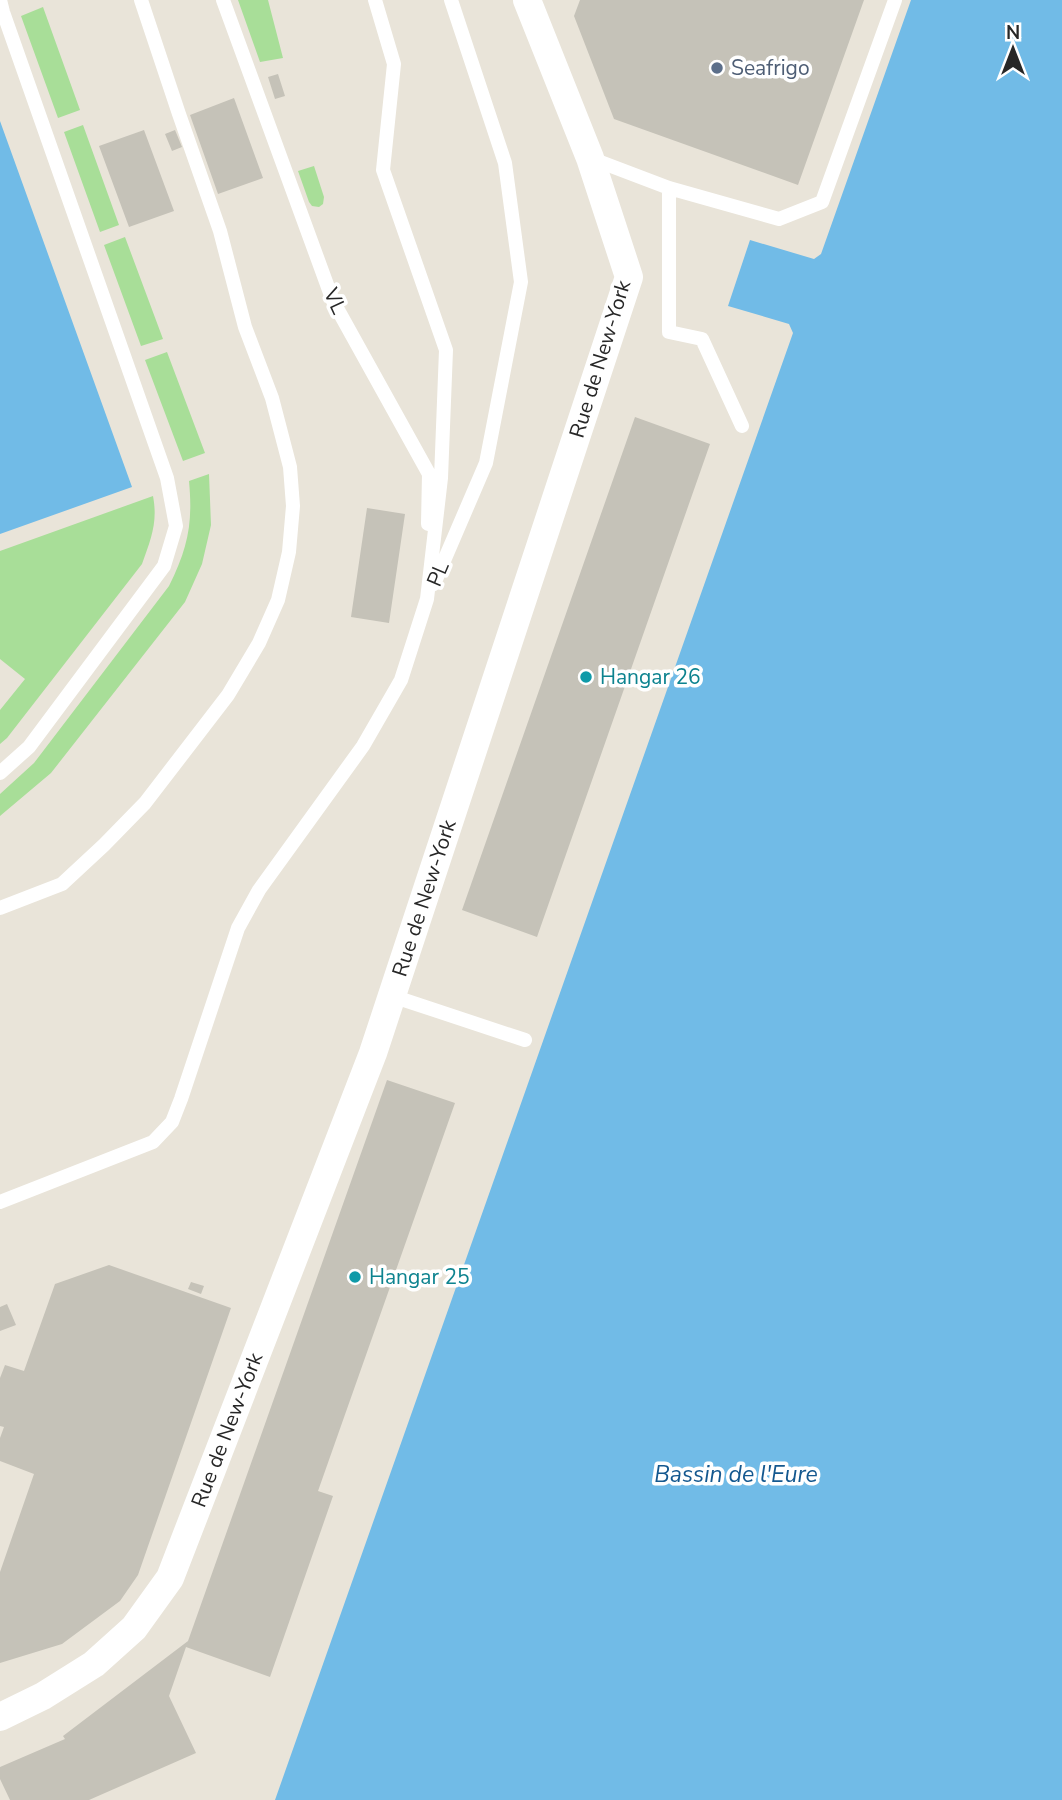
<svg xmlns="http://www.w3.org/2000/svg" width="1062" height="1800" font-family="'Nunito Sans',sans-serif">
<rect width="100%" height="100%" fill="#e9e4d9"/>
<path fill="#a8de98" d="M238,0H268L283,58L260,62Z
M43,7L80,110L58,118L21,16Z
M83,125L119,225L100,232L64,132Z
M314,166L324,197L323,204L319,207L312,206L309,202L298,171Z
M125,237L163,339L141,346L104,245Z
M167,352L205,453L183,461L145,360Z
M209,474L211,525L202,564L185,602L51,773L0,816V794L34,763L169,586C188,548 193,523 189,481Z
M153,496C158,522 151,539 142,564L7,738L0,744V710L25,679L0,659V551Z"/>
<path fill="#71bbe7" d="M911,0H1062V1800H275L793,333L789,324L728,306L750,240L814,259L821,254Z
M0,121L132,487L0,534Z"/>
<path fill="#c5c2b8" d="M580,0H864L798,185L614,119L574,16Z
M278,74L285,96L275,99L268,77Z
M234,98L263,178L218,194L190,115Z
M144,130L174,211L129,227L99,146Z
M175,130L182,147L172,151L165,134Z
M635,417L710,444L537,937L462,910Z
M367,508L405,514L389,623L351,617Z
M387,1080L455,1103L318,1491L333,1496L270,1677L186,1647L169,1696L196,1753L89,1800H10L0,1779V1767L65,1739L63,1736L188,1641Z
M109,1265L231,1308L138,1575L120,1601L62,1644L0,1663V1572L34,1474L0,1461V1438L4,1427L0,1426V1378L5,1365L24,1371L55,1284Z
M191,1282L204,1286L201,1294L188,1289Z
M7,1304L16,1325L0,1331V1307Z"/>
<g fill="none" stroke-linecap="round" stroke-linejoin="round">
<path stroke="#fff" stroke-width="14" d="M223,0L333,301L429,474L428,524
M590,158L669,188L779,219L822,202L895,0
M669,188V332L702,339L742,426
M434,584L486,463L521,282L505,163L451,0
M0,773L29,747L164,566L176,526L167,478L3,12L0,0
M0,908L62,884L104,845L145,803L228,695L259,643L278,600L289,552L293,506L290,467L272,398L245,327L220,231L179,114L141,0
M392,996L525,1040
M0,1202L153,1142L172,1122L181,1099L238,928L259,890L363,746L401,680L427,599L441,478L446,350L383,170L394,64L375,0"/>
<path stroke="#fff" stroke-width="28" d="M0,1717L43,1696L94,1664L134,1628L170,1578L373,1053L629,277L590,158L527,0"/>
</g>
<circle fill="#5c6f8a" stroke="#fff" stroke-width="2.5" cx="717" cy="68" r="7"/>
<g fill="#0f9aa8" stroke="#fff" stroke-width="2.5">
<circle cx="586" cy="677" r="7"/>
<circle cx="355" cy="1277" r="7"/>
</g>
<g text-anchor="middle" dominant-baseline="central" stroke-width="7" stroke-linejoin="round" paint-order="stroke">
<g font-size="21" fill="#4e5e75" stroke="#fff" text-anchor="start">
<text x="731" y="68">Seafrigo</text>
</g>
<g font-size="21" fill="#272727" stroke="#fff">
<text transform="translate(335 301) rotate(65)">VL</text>
<text transform="translate(600 359) rotate(-73)">Rue de New-York</text>
<text transform="translate(438 574) rotate(-67)">PL</text>
<text transform="translate(424 898) rotate(-72)">Rue de New-York</text>
<text transform="translate(227 1430) rotate(-69)">Rue de New-York</text>
</g>
<g font-size="21" fill="#0d838f" stroke="#fff" text-anchor="start">
<text x="600" y="677">Hangar 26</text>
<text x="369" y="1277">Hangar 25</text>
</g>
<g font-size="23" font-style="italic" fill="#14588f" stroke="#fff">
<text x="736" y="1474">Bassin de l'Eure</text>
</g>
</g>
<g transform="translate(1013 49)" stroke="#ffffff" stroke-width="5" paint-order="stroke">
<path d="M0-5L12 26L0 18L-12 26Z" fill="#272727"/>
<text y="-10" font-size="19" font-weight="bold" text-anchor="middle" fill="#272727">N</text>
</g>
</svg>
